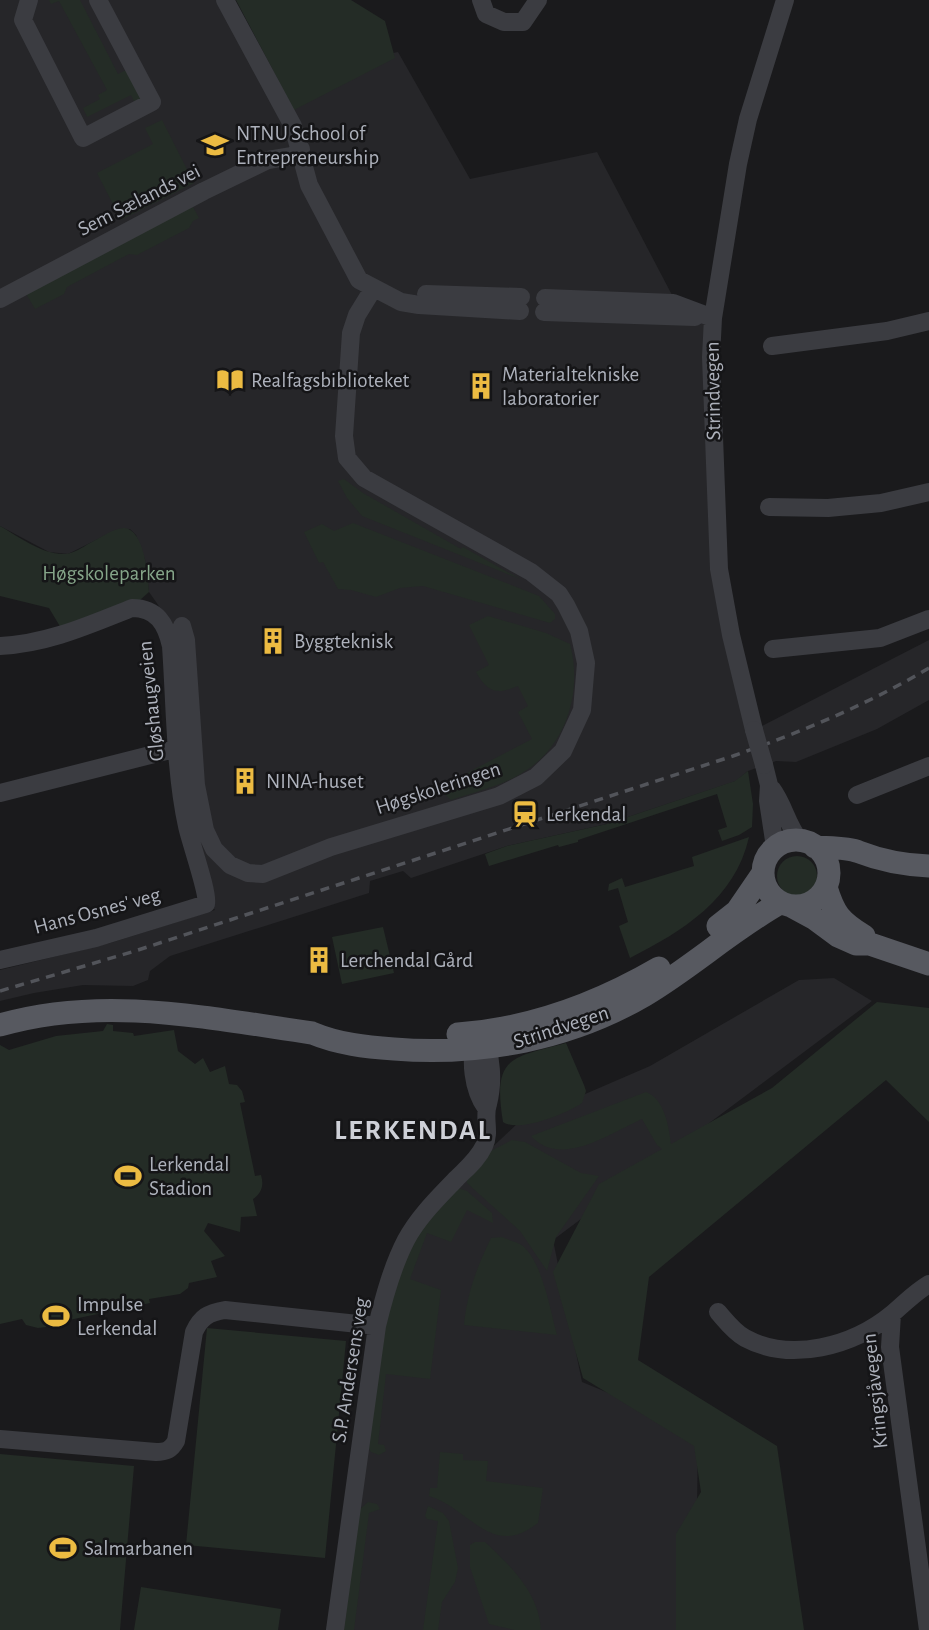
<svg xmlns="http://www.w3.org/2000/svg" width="929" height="1630" font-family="'Alegreya Sans',sans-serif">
<rect width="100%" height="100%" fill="#1a1a1c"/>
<path fill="#262629" d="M0,0H225L267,79L398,52L470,179L597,152L672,295L713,318L715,504L754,730L929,640V700L877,729L796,762L776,761L748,771L736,781L607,824L507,846L411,878L403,871L370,881L369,893L170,956L150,971L148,980L133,986L83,985L34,993L0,1001V970L110,943L215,910L207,899L194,857L175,629L149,592L145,560L136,535L130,529L112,532L68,554L49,552L0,526Z
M834,978L872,1001L553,1240L582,1382L698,1430L697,1510L679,1630H335L377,1326L426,1210L518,1123L650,1066L799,980Z"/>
<path fill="#242c26" d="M49,0H80L118,74L128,69L141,95L140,101L135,103L131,95L87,117L83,108L100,99L98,95L107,90L59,1L51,4Z
M236,0H351L385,21L395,58L294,110Z
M162,120L194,183L121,220L97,173L153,144L145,128Z
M192,205L199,218L193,221L189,228L137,255L129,254L67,287L64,294L35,309L25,292Z
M344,479L363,493L461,549L463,547L520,579L362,516L347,498L338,481Z
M353,523L539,596L555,614V619L550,623L423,586L400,588L376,597L351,590L338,589L323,562L319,563L304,532L322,524L334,531Z
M0,526C19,537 43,555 65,554C73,554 83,547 90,543C100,538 115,527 125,528C145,531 148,577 149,592L140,600L61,628L49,608L0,596Z
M488,616L546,633L570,644C583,692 566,747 522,773C501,786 475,792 451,800L438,788L532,739L518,712L528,706L518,686C497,695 488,693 476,672L489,665L469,625Z
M748,771L753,804L752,827L739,835L722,841L718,830L727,827L717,794L578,840V842L559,847L558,845L489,866L485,854L507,846L607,824L735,781Z
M749,837C735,899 683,931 630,958L619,926L628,922L618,888L608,891L609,884L622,878L625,887L694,866L692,857Z
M777 876a20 20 0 1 1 40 0a20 20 0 1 1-40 0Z
M383,927L394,973L342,984L332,937Z
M877,1002L929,1008V1122L886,1080L649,1277L638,1360L777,1446L804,1630H676V1534L701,1492L694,1446L583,1378L553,1272L599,1184L662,1149L657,1145L642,1119C610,1133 561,1169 531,1136L646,1092C665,1099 669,1128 671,1144L772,1088Z
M107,1024L113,1025V1031L133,1033L134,1036L174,1030L178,1051L195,1064L203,1058L210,1072L225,1066L229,1084L237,1085L242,1091L245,1102L240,1103L255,1176L261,1175C264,1185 262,1193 253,1199L257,1216L241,1217L240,1232L208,1223L204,1231L225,1256L211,1261L217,1277L189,1283L188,1288L180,1294L149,1299L150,1303L69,1320L68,1317L46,1321V1327L38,1328L26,1325L22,1319L0,1324V1045L9,1050L56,1036L103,1031Z
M566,1043L584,1085L586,1091L582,1103C566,1114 518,1133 503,1122C492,1055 512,1058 566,1043Z
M512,1140L525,1142L581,1173L599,1176L556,1237L547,1271L520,1231L467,1183V1178L491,1151Z
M458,1188L467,1191L492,1213L493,1223L467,1210L451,1242L427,1233L410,1279L441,1290L430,1379L386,1374L378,1444L384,1445L386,1451L379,1455L371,1452L368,1447C379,1369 381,1280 432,1215C439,1205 450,1197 458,1188Z
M502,1237C508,1240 518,1242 523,1246C543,1264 550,1310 557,1335L464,1325C467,1293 477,1267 491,1238Z
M207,1328L346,1341L325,1558L186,1545Z
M440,1452L463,1454V1460L488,1461L486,1481L543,1488L538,1523C491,1560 470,1508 429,1496L430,1488H437Z
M0,1454L134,1466L120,1630H0Z
M368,1502L377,1504L380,1509L369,1513L354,1630H344L359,1510Z
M428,1506L443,1513L449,1521L458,1568L455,1582L442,1602L438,1630H423L438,1521L427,1519L425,1516Z
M475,1542H485C511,1566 539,1593 541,1630H514L489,1624L470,1567V1545Z
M141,1587L281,1609L278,1630H134Z"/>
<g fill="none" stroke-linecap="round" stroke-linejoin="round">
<path stroke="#3b3c41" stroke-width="18" d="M29,0L23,20L83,138L152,102L98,0
M225,0L293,126L309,185L359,280L401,302L419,305L520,311
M481,0L486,14L504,22H523L538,0
M426,294L521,297
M545,298L673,303L713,318
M0,299L204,191L268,160L292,156L301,149
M544,312L695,317
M772,346L887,331L929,321
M769,507L828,508L881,503L929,492
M182,626L186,640L196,785L205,830L214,849L230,865L248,873L263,874L331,847L499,796L536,777L563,751L582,710L586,663L579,631L566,605L559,594L531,572L364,478L347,458L344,436L351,333L357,315L373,289
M0,646C47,644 89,625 132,608C157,608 166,624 171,646C175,703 175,772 187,826C190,841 209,894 206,904L96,938L0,960
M773,649L880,638L929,619
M754,730L731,635L719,569L711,357L713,318L738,164L748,119L785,0
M764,765L769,785L768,801L775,847
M772,789C784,805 787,825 800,841
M0,793L178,748
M857,795L929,766
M477,1038C469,1059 473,1090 486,1108
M718,1312C726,1321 734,1332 745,1338C791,1363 853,1346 892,1314C905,1303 914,1293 929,1284
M892,1314L890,1347L928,1630
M0,1439L156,1452C166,1452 171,1450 176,1441L194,1332C201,1317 208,1313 225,1310L377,1326
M335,1630L377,1326C384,1297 392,1267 406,1240C419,1216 438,1198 457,1178C467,1168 478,1159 484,1146C491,1131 483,1118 488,1104C493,1084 493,1054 481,1037"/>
<path stroke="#575960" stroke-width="23" d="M763 873a33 33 0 1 1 66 0a33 33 0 1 1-66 0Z
M815,847C828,848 847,847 859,852C882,861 904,865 929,866
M826,887C834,914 840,921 864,936
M791,906L815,919L838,936L856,944H870L929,964
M718,926L737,911L763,873
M0,1025C103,995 208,1018 312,1033C338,1044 366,1047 394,1049C481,1056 570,1039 645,995C692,967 732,930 780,903
M458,1034C530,1029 597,1004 659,968"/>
<path stroke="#52545a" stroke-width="3.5" stroke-dasharray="9 7" stroke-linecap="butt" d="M0,991L135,951L733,756C801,732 867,705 929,668"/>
<path stroke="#3b3c41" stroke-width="18" d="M754,730L764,765"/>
</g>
<defs>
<symbol id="university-bare" viewBox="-9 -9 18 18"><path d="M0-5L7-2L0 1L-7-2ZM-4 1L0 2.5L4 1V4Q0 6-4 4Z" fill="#ecbb42" stroke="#151517" stroke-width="2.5" paint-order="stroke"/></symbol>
<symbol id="library-bare" viewBox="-9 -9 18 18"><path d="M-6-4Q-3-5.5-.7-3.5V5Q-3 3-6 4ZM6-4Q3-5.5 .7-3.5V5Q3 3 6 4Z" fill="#ecbb42" stroke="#151517" stroke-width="2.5" paint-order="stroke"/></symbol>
<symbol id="building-bare" viewBox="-9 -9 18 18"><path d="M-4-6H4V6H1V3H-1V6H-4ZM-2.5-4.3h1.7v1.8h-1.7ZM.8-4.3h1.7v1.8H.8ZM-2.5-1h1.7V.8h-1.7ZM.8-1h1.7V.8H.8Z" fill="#ecbb42" stroke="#151517" stroke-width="2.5" paint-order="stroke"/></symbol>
<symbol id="station-bare" viewBox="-9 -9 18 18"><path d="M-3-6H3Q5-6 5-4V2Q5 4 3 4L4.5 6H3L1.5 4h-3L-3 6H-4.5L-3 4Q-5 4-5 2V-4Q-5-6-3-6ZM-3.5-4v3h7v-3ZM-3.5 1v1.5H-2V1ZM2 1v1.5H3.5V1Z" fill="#ecbb42" stroke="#151517" stroke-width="2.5" paint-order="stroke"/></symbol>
<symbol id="stadium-bare" viewBox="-9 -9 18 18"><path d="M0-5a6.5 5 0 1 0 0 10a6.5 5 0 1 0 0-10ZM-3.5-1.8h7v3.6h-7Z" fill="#ecbb42" stroke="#151517" stroke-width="2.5" paint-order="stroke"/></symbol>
</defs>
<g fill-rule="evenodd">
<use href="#university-bare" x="196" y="126" width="38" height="38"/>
<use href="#library-bare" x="211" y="361" width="38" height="38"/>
<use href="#building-bare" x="462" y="367" width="38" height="38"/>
<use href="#building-bare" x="254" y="622" width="38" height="38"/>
<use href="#building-bare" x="226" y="762" width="38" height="38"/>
<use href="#station-bare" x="506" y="795" width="38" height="38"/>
<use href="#building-bare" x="300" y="941" width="38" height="38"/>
<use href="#stadium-bare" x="109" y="1157" width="38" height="38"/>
<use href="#stadium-bare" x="37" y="1297" width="38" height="38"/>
<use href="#stadium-bare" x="44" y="1529" width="38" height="38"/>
</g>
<g text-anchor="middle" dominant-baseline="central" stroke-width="5" stroke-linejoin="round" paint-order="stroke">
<g font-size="21" fill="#adb1bb" stroke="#151517" text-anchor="start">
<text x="236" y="133">NTNU School of<tspan x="236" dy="24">Entrepreneurship</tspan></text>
<text x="502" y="374">Materialtekniske<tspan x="502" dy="24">laboratorier</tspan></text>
<text x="251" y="380">Realfagsbiblioteket</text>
<text x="294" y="641">Byggteknisk</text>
<text x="266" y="781">NINA-huset</text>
<text x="546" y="814">Lerkendal</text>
<text x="340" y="960">Lerchendal Gård</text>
<text x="149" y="1164">Lerkendal<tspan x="149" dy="24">Stadion</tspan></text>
<text x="77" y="1304">Impulse<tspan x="77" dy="24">Lerkendal</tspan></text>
<text x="84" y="1548">Salmarbanen</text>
</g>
<g font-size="21" fill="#adb1bb" stroke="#151517">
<text transform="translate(139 200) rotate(-27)">Sem Sælands vei</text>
<text transform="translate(713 391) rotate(-91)">Strindvegen</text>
<text transform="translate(151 701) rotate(-96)">Gløshaugveien</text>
<text transform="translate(438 788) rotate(-18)">Høgskoleringen</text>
<text transform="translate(97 911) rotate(-15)">Hans Osnes' veg</text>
<text transform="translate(561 1027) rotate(-18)">Strindvegen</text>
<text transform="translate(350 1370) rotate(-81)">S.P. Andersens veg</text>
<text transform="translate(875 1391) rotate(-96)">Kringsjåvegen</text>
</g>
<g font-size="21" fill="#85a589" stroke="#151517">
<text x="109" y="573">Høgskoleparken</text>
</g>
<g font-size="28" font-weight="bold" letter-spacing="2" fill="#ced0d7" stroke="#151517">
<text x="413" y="1131">LERKENDAL</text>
</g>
</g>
</svg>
